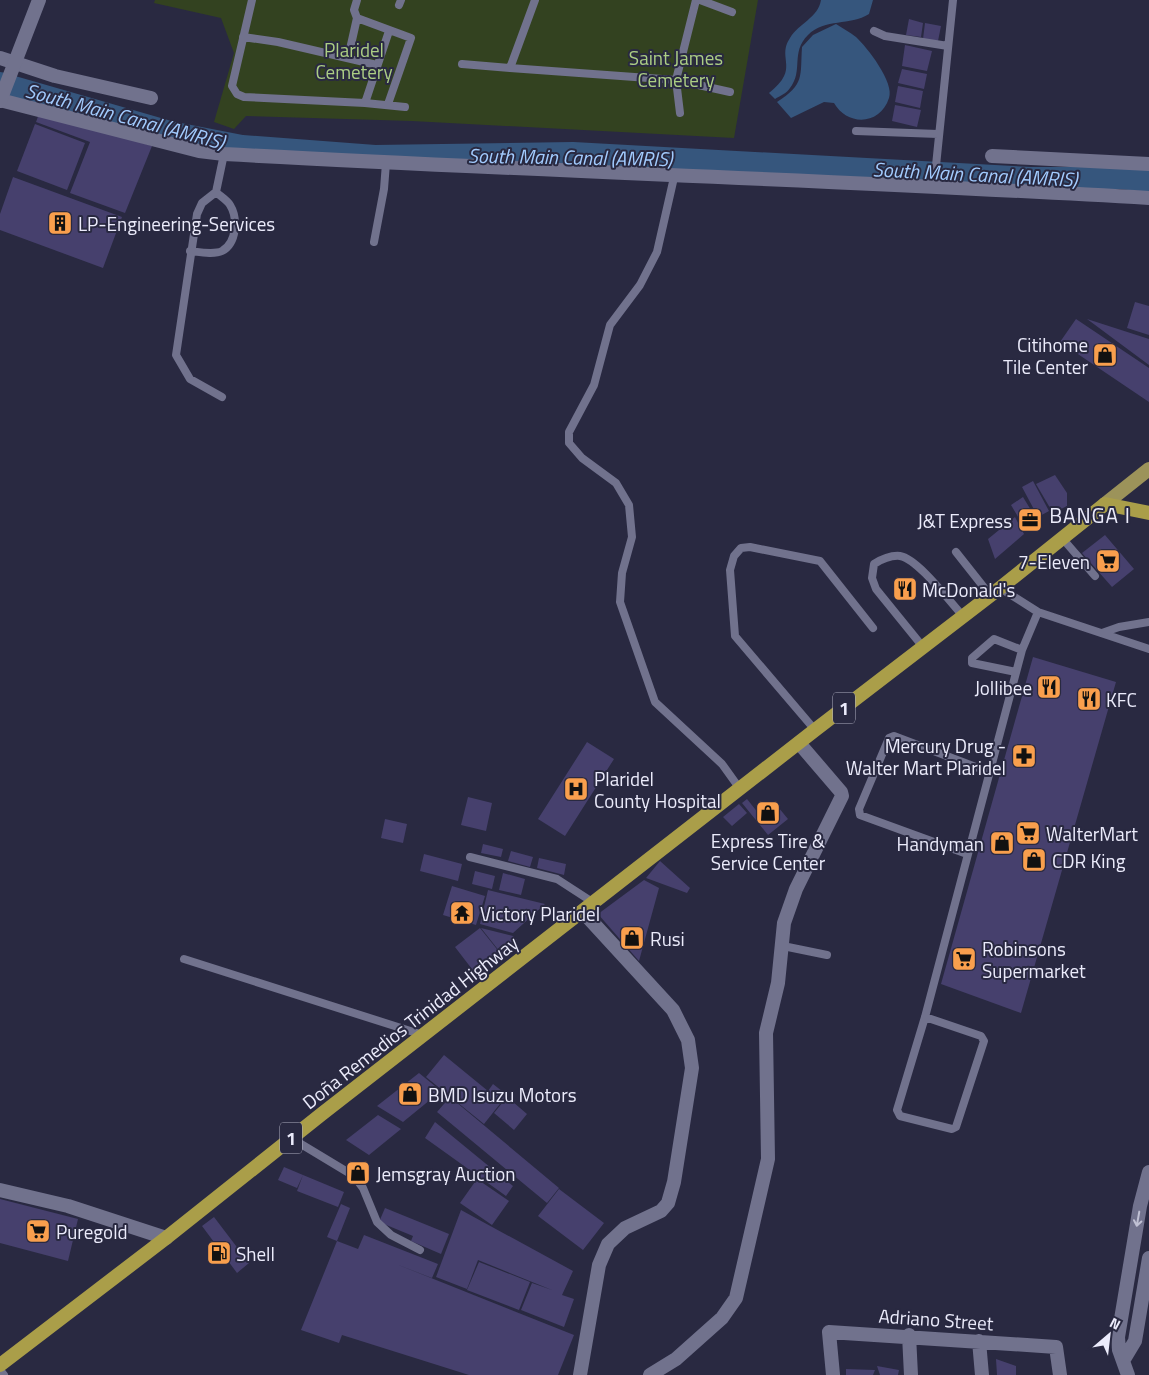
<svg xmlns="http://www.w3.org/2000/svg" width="1149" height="1375" font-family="'Titillium Web',sans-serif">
<rect width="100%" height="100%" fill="#292941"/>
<path fill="#334220" d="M155,0H758L734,138L412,121L246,116L234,129L214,122L234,53L221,18L154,3Z"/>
<path fill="#36567d" d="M821,0H873L869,14C850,26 825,18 808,35C790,53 804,70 790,88C787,93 780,96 775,99L769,93C801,68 776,59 790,38C799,23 818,18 821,0Z
M836,24C842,28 850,32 856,37C867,47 895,83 889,98C880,126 847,126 834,103L824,102L791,118L777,102C805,84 800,77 802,47L813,35Z"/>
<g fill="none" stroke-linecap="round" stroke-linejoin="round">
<path stroke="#36567d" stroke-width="22" d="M0,83L170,132L242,146L375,156L573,153L1030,178H1120L1149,181"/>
</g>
<path fill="#46406d" d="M909,19L923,23L921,37L906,35Z
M925,23L941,26L938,41L923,39Z
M905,45L932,51L927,71L902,66Z
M902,69L927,74L924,89L898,83Z
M898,86L923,91L920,108L895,102Z
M895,105L921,110L917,127L892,121Z
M40,111L152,146L125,213L70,193L90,142L36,122Z
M35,124L85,143L67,190L17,171Z
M13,177L122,217L103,268L0,230V214Z
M1135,302L1149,306V335L1127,328Z
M1076,319L1149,368V402L1060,342Z
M1087,319L1149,339V365Z
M1055,475L1067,493V506L1053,513L1036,484Z
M1033,481L1049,511L1038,517L1022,487Z
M1023,497L1037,520L1024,527L1011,505Z
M1015,517L1024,534L995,559L988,539Z
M1105,535L1134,569L1112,587L1082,553Z
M1033,657L1116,682L1021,1013L941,984Z
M587,742L614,759L565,836L538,819Z
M468,797L492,803L486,831L461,825Z
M747,799L759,814L774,802L788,819L768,835L742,803Z
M739,804L747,813L732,826L723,817Z
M385,819L407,824L403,843L381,838Z
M483,844L503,849L501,857L481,853Z
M511,851L533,857L530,867L508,861Z
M424,854L462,864L458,881L420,871Z
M539,858L566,864L564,875L537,868Z
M660,861L690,888L687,893L646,878Z
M475,871L495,876L492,889L472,884Z
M503,873L525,879L521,895L499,890Z
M644,880L659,888L639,961L598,914Z
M452,886L485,896L476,925L443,915Z
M488,890L545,904L513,933L480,924Z
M480,928L500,953L475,973L455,947Z
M481,928L513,936L517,940L500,952Z
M444,1055L488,1091L493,1084L507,1095L484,1124L426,1077Z
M419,1073L441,1091L403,1122L377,1106Z
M450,1097L559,1188L547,1203L437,1112Z
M507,1097L527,1114L514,1130L494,1113Z
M378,1115L401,1129L369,1155L346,1140Z
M435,1122L513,1186L506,1196L425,1138Z
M284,1167L303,1175L297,1188L278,1180Z
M303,1175L344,1192L338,1207L297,1191Z
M477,1179L509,1201L492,1225L460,1203Z
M559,1189L604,1223L583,1250L538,1216Z
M0,1199L78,1219L68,1261L0,1243Z
M341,1204L350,1208L337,1241L327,1237Z
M385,1208L449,1234L441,1254L411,1241L413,1236L379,1222Z
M461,1210L573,1271L562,1295L574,1299L564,1327L521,1310L532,1283L552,1290L478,1260L467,1289L436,1277Z
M214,1217L249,1263L237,1273L202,1226Z
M364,1235L438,1264L432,1278L396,1264L574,1335L558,1375H469L342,1335L339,1343L301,1330L337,1241L358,1249Z
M479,1262L530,1282L519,1310L467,1290Z
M996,1359L1016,1366V1375H997Z
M877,1366L899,1370L898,1375H880Z
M846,1369L875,1370L873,1375H846Z"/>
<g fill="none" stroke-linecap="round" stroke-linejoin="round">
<path stroke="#71728d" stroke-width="8" d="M252,0L232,86L237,94L244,97L365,103L405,107
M700,0L732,12
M399,5L401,0
M357,18L411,38L388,104
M874,31L885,36L948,46
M243,37L278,42L377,65
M348,58L357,18L354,10L357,0
M462,64L510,68L535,0
M510,68L676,80L730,92
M365,103L389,31
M680,113L676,80L696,0
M856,131L938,134
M675,173L657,252L640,285L610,325L594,385L569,432V443L582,458L616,483L629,505L632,537L622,573L620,602L655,702L722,764L740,789
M934,185L953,0
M374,242L384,189L386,163
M190,251C199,252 214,255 222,251C237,243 238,218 230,205C227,200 220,196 216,192
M222,397L190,379L176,355L197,214L202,203L216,192L224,154
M1062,538L1095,576
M956,552L990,595
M1000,588L1038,612L1149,649
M1102,633L1119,627L1149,622
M923,647L876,589L872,578L874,564C882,559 890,555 900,556C918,559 950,602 963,616
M1016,672L972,663V658L994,639L1022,650
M815,730L735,636L730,570L734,556L741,548L750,547L820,561L873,628
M967,854L860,815L859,809L889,738L894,736L989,772
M470,857L557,879L594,903
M783,946L827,955
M184,959L423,1035
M925,1017L981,1036L984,1041L956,1127L952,1129L900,1116L897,1110L925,1017L1022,650L1038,612
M291,1138L354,1176L363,1188L377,1222L391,1235L420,1250
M0,1370L4,1375"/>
<path stroke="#71728d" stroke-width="14" d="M0,58L55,76L151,98
M0,100L199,151L224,154C532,171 841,180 1149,198
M992,156L1149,164
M0,1190L68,1206L166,1238
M909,1335L911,1375
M979,1341L982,1375
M1123,1361L1135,1341L1149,1258
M580,1375L599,1265L608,1244L625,1228L661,1211L668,1203L674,1182L692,1068L688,1040L673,1010L583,912
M650,1375L676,1359L722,1318L736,1298L768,1159L766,1033L778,983L784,923L796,889L842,796L841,792L799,743
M833,1375L829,1332L1056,1347L1060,1375
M1128,1375L1119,1350L1118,1337L1140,1206L1149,1172"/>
<path stroke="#71728d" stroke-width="14" d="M0,101L39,0"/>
<path stroke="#9c935a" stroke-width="14" d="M1105,504L1149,469"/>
<path stroke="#aa9e49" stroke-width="14" d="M0,1365L166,1238L323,1113L815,730L1000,588L1105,504L1149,513"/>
</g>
<defs><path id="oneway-shaft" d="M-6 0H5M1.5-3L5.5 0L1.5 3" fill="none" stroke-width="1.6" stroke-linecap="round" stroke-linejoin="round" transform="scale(1.25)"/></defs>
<use stroke="#c0c1d4" href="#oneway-shaft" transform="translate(1138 1219) rotate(100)"/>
<defs>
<symbol id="building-square" viewBox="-11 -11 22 22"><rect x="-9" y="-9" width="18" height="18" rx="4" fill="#f99f4d" stroke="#292941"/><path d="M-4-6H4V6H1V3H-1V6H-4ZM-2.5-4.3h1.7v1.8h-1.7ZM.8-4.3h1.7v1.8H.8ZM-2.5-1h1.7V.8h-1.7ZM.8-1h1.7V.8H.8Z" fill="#111"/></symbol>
<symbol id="shop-square" viewBox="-11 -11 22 22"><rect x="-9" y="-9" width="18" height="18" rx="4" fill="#f99f4d" stroke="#292941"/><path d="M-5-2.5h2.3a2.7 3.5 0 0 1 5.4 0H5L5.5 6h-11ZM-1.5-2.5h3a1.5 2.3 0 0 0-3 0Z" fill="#111"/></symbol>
<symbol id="office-square" viewBox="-11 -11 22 22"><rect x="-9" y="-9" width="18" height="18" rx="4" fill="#f99f4d" stroke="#292941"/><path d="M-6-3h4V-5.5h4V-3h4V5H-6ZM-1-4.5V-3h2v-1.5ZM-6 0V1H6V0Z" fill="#111"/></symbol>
<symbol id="supermarket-square" viewBox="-11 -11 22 22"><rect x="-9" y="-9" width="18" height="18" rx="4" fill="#f99f4d" stroke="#292941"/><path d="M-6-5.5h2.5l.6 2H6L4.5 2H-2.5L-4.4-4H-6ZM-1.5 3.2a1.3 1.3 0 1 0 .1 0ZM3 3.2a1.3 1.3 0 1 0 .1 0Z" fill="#111"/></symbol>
<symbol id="restaurant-square" viewBox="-11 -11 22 22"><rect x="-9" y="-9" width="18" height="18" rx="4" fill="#f99f4d" stroke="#292941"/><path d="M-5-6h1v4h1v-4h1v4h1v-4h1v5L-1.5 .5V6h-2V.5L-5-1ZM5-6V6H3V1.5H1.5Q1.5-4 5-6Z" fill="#111"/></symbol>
<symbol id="pharmacy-square" viewBox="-11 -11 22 22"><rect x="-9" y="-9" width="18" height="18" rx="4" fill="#f99f4d" stroke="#292941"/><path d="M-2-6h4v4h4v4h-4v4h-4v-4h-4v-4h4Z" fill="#111"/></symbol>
<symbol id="hospital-square" viewBox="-11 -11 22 22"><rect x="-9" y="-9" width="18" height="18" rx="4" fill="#f99f4d" stroke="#292941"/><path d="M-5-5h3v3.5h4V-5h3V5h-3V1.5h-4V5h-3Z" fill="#111"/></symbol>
<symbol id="temple-square" viewBox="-11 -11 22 22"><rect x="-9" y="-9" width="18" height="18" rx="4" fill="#f99f4d" stroke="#292941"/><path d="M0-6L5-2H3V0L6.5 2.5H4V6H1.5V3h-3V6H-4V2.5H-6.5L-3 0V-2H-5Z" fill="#111"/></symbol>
<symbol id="fuel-square" viewBox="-11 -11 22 22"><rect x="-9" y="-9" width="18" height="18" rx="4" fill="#f99f4d" stroke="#292941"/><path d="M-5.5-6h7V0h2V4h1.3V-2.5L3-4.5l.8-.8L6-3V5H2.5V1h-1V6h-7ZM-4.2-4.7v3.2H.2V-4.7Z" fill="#111"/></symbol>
</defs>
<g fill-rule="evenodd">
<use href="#building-square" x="46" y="209" width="28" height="28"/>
<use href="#shop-square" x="1091" y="341" width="28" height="28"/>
<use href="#office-square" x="1016" y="506" width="28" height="28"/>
<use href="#supermarket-square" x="1094" y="547" width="28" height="28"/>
<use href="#restaurant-square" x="891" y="575" width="28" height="28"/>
<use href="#restaurant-square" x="1035" y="673" width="28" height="28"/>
<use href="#restaurant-square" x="1075" y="685" width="28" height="28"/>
<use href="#pharmacy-square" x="1010" y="742" width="28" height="28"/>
<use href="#hospital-square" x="562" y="775" width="28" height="28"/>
<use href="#shop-square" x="754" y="799" width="28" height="28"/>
<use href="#supermarket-square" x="1014" y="819" width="28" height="28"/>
<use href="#shop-square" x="988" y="829" width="28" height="28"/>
<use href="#shop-square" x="1020" y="846" width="28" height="28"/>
<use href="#temple-square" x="448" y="899" width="28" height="28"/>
<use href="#shop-square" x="618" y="924" width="28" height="28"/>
<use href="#supermarket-square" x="950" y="945" width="28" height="28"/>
<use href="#shop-square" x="396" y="1080" width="28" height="28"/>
<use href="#shop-square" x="344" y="1159" width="28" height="28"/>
<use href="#supermarket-square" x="24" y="1217" width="28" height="28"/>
<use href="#fuel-square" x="205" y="1239" width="28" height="28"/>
</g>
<g text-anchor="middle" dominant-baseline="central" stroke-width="4" stroke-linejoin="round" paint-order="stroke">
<g fill="#292941" stroke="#b1b1c3" stroke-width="1">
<rect x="833" y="692.5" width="22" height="31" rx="4"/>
<rect x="280" y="1122.5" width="22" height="31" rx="4"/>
</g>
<g font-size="18" font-weight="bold" fill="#ebebfb">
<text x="844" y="708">1</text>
<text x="291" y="1138">1</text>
</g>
<g font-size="19" fill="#acce84" stroke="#292941">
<text x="354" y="49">Plaridel<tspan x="354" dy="22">Cemetery</tspan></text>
<text x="676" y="57">Saint James<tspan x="676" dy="22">Cemetery</tspan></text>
</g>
<g font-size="19" fill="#ebebfb" stroke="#292941" text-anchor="start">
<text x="78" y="223">LP-Engineering-Services</text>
<text x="1088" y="344" text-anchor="end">Citihome<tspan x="1088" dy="22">Tile Center</tspan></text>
<text x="1012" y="520" text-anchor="end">J&amp;T Express</text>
<text x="1090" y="561" text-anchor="end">7-Eleven</text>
<text x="922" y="589">McDonald's</text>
<text x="1032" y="687" text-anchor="end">Jollibee</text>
<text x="1106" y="699">KFC</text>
<text x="1006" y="745" text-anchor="end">Mercury Drug -<tspan x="1006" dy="22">Walter Mart Plaridel</tspan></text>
<text x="594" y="778">Plaridel<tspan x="594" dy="22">County Hospital</tspan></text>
<text x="1046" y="833">WalterMart</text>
<text x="768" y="840" text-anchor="middle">Express Tire &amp;<tspan x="768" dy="22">Service Center</tspan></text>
<text x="984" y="843" text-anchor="end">Handyman</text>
<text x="1052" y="860">CDR King</text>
<text x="480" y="913">Victory Plaridel</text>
<text x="650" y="938">Rusi</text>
<text x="982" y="948">Robinsons<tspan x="982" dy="22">Supermarket</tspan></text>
<text x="428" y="1094">BMD Isuzu Motors</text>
<text x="376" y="1173">Jemsgray Auction</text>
<text x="56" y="1231">Puregold</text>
<text x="236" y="1253">Shell</text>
</g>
<g font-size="19" fill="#ebebfb" stroke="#292941">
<text transform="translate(410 1022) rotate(-38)">Doña Remedios Trinidad Highway</text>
<text transform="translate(936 1319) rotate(4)">Adriano Street</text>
</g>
<g font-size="20" font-style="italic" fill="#a2cbfe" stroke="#292941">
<text transform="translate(125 116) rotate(15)">South Main Canal (AMRIS)</text>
<text transform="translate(570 157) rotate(1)">South Main Canal (AMRIS)</text>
<text transform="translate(975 174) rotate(3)">South Main Canal (AMRIS)</text>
</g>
<g font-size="21" letter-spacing="1" fill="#ebebfb" stroke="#292941">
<text x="1090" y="515">BANGA I</text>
</g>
</g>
<g transform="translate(1109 1335) rotate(28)" stroke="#292941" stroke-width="4" paint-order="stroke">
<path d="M0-4L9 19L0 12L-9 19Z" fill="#ebebfb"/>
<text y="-8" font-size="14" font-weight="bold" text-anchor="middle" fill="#ebebfb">N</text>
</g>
</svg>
